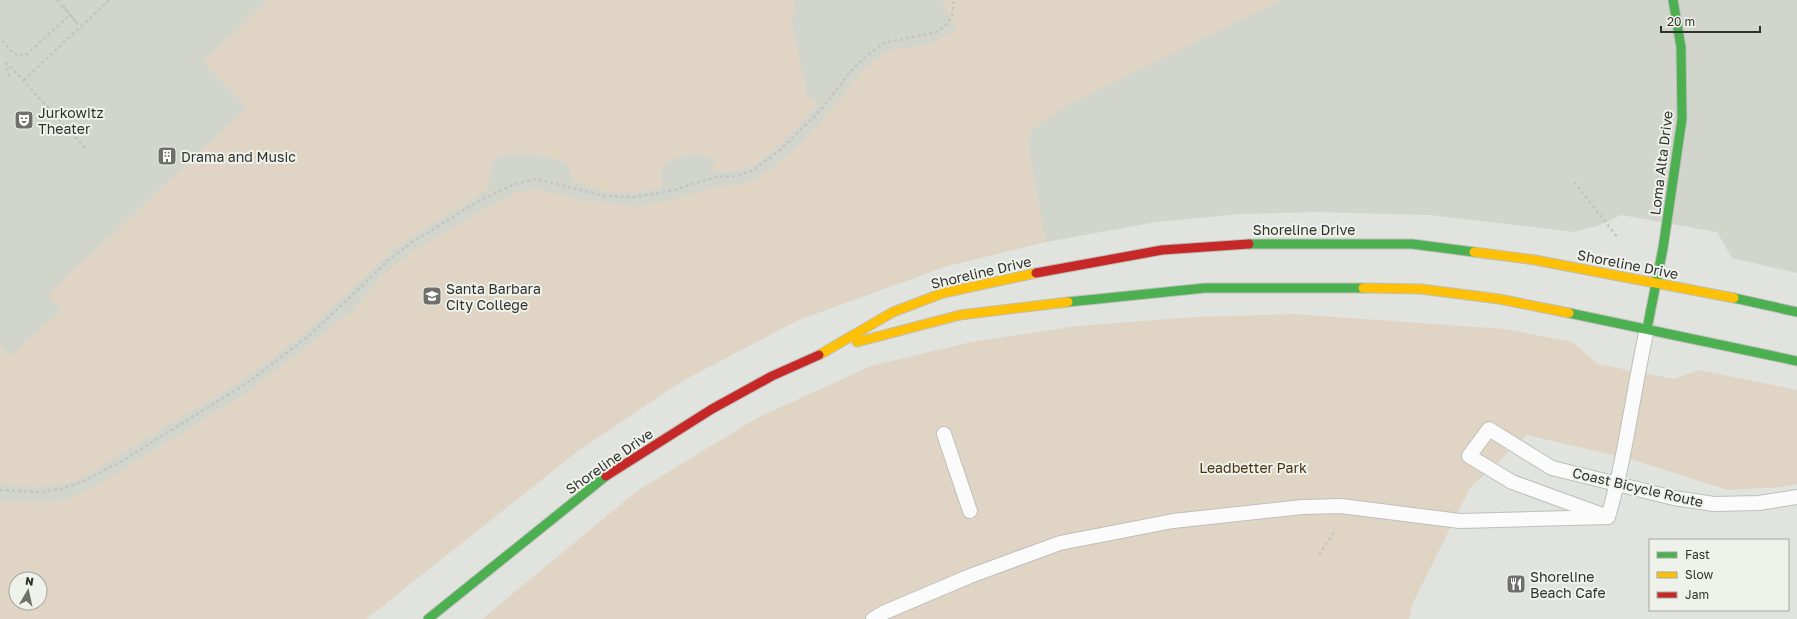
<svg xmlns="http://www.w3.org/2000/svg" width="1797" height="619" font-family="'Golos Text',sans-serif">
<rect width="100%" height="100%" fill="#e1e3de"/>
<path fill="#d1d5cb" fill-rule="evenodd" d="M0,0H1797V273L1732,258L1717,232L1621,215L1600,225L1575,232L1430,215L1317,212L1240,214L1156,222L1046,242L947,266L798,320L682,381L579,450L366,619H0ZM16,579H40V603H16Z"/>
<path fill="#e0d5c4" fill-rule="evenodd" d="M268,0H796L792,22L807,96L819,104C800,123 766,164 741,170C732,172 722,172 713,172L711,168L716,162C706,148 665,155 661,172C660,177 662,183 663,187C641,192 620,195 598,190C588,188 581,182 571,181C572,176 572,170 568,166C556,154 507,150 493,159L488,189L399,245L296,340L247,377L87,475L66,483L33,487L0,483V345L10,356L61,311L48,294L247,108L203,61Z
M942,0H1281L1067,105L1034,128L1027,139L1046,242L947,266L798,320L682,381L579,450L366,619H0V501L40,502L64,500L85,492L109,478L245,394L351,312L384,274L410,253L465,221L489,206L520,191L539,190L574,198L634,207L679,198L709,188L741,184L753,181L774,167L808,137L864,69L888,51L929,44L957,29L948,14ZM16,579H40V603H16Z
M1293,314L1505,329L1572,342L1598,364L1674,379L1700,370L1797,390V484L1783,487L1728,490L1630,459L1527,435L1470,488L1412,605L1409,619H482L637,491L757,418L871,366L971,342L1077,326L1195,317Z"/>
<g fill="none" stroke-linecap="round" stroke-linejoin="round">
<defs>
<path id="lane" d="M944,434L970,511
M1600,514L1512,482L1469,456L1489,429L1552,468L1674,498L1714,504L1759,503L1797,497
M1608,517C1626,456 1633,391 1647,329
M873,619L883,613L970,576L1060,543L1173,521L1302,507L1341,506L1460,521L1608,517"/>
<path id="fast" d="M1249,244H1412L1474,252
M1734,298L1797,312
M1068,302L1205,288H1363
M1569,313L1797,361
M1647,329L1663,248L1682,119L1681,47L1673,0
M428,619L606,476"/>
<path id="slow" d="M1474,252L1535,260L1734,298
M1363,288L1421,289L1499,299L1569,313
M857,342L960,315L1068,302
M819,355L893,312L943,293L1036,273"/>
<path id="jam" d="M1036,273L1162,250L1249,244
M606,476L712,409L772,376L819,355"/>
</defs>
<use href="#lane" stroke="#bebfbb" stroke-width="16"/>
<use href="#fast" stroke="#bebfbb" stroke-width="11"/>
<use href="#slow" stroke="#bebfbb" stroke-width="11"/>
<use href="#jam" stroke="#bebfbb" stroke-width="11"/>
<path stroke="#c4c4c3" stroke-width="2.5" stroke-dasharray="3 3" stroke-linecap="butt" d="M63,6L78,24
M2,41L14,54L25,56L70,15
M6,62L86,149
M6,62L9,77
M24,80L109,0
M1574,182L1618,238
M0,490L41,492L60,489L77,484L122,461L250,381L311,334L390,259L412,242L482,199L515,184L537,179L605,196L635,197L674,190L715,177L737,176L752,171L780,150L819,112L852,70L866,56L884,43L937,32L946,25L952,16L954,0
M1319,555L1334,532"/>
<use href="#lane" stroke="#fafbfa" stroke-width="14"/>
<use href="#fast" stroke="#4caf50" stroke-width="9"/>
<use href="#slow" stroke="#ffc107" stroke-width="9"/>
<use href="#jam" stroke="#c62828" stroke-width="9"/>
<path stroke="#c4c4c3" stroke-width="2.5" stroke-dasharray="3 3" stroke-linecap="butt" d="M57,0L78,24"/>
</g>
<defs>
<symbol id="theatre-square" viewBox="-11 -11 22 22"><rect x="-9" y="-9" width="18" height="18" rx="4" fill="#6f706c" stroke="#eff2ea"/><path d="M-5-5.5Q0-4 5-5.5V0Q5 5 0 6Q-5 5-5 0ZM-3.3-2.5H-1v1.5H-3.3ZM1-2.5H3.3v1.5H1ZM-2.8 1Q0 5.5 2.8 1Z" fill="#fff"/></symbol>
<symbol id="building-square" viewBox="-11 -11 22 22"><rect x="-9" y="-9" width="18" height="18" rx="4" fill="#6f706c" stroke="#eff2ea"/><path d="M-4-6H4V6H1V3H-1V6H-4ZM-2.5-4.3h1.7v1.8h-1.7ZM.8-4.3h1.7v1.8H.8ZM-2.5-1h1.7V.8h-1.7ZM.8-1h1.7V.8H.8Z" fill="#fff"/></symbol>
<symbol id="university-square" viewBox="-11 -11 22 22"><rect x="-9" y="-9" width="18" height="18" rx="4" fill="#6f706c" stroke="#eff2ea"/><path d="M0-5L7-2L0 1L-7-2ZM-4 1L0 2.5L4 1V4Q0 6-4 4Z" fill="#fff"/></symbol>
<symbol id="restaurant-square" viewBox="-11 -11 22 22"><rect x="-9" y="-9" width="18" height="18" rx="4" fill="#6f706c" stroke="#eff2ea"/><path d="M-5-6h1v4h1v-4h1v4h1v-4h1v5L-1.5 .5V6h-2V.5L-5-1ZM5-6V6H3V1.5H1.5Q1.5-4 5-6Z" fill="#fff"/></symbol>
</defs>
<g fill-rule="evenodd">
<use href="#theatre-square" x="13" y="109" width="22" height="22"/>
<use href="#building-square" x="156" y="145" width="22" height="22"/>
<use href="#university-square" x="421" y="285" width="22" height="22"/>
<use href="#restaurant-square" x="1505" y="573" width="22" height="22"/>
</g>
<g text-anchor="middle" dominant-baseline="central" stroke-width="4" stroke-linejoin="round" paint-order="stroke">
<g font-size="14" fill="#31322f" stroke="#eff2ea" text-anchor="start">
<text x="38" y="112">Jurkowitz<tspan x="38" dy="16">Theater</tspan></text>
<text x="181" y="156">Drama and Music</text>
<text x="446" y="288">Santa Barbara<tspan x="446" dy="16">City College</tspan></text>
<text x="1530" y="576">Shoreline<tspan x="1530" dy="16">Beach Cafe</tspan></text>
</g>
<g font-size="14" fill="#31322f" stroke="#eff2ea">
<text transform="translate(1661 163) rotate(-83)">Loma Alta Drive</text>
<text x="1304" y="229">Shoreline Drive</text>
<text transform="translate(1628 264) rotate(11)">Shoreline Drive</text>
<text transform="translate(981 272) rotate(-13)">Shoreline Drive</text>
<text transform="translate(609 461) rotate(-35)">Shoreline Drive</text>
<text transform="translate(1638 487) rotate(13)">Coast Bicycle Route</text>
</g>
<g font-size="14" fill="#493213" stroke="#eff2ea">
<text x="1253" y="467">Leadbetter Park</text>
</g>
</g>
<rect x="1649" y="539" width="140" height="72" fill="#eff2ea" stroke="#a3a59f"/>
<rect x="1657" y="552" width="20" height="6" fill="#4caf50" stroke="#a3a59f"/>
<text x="1685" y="559" font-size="12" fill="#31322f">Fast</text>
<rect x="1657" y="572" width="20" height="6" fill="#ffc107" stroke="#a3a59f"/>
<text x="1685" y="579" font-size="12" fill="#31322f">Slow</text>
<rect x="1657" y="592" width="20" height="6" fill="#c62828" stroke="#a3a59f"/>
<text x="1685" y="599" font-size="12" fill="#31322f">Jam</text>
<g transform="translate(28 591) rotate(9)"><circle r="19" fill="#eff2ea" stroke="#a3a59f"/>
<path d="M0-3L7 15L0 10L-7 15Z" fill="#6f706c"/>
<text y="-6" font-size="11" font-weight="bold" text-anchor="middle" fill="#31322f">N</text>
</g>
<path d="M1661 26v6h99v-6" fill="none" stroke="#31322f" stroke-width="2"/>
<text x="1667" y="26" font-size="12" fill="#31322f" stroke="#eff2ea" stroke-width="3" paint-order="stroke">20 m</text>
</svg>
